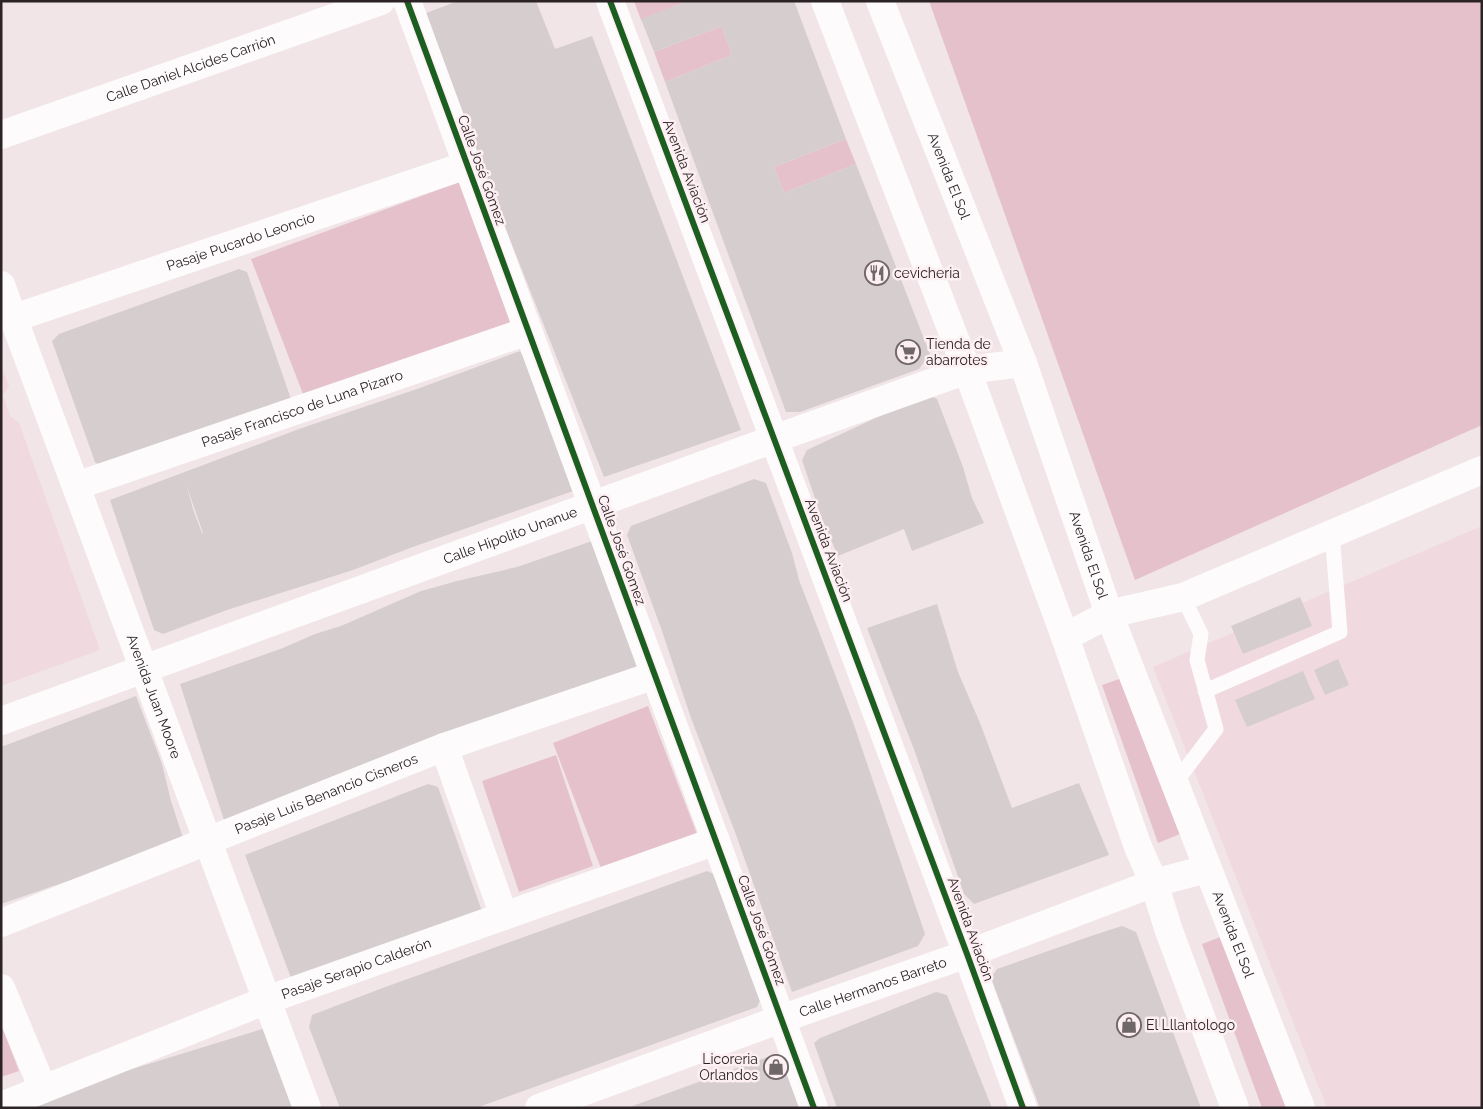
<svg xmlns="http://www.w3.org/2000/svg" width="1483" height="1109" font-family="Raleway,sans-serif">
<rect width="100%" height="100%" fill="#f1e5e8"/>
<path fill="#f0d9df" d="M1,366L9,386L3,395L10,416L19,423L100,650L1,686Z
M1482,526V1108H1327L1153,667Z"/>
<path fill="#e5c2cb" d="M634,1H688L641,20Z
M929,1H1482V425L1135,580Z
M722,26L732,55L665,82L654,52Z
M846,139L856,164L784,193L774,167Z
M462,181L511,325L303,394L251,259Z
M1125,677L1180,834L1158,843L1102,685Z
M648,706L697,834L602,871L553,743Z
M556,755L593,866L519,892L482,781Z
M1223,936L1290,1108H1262L1202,944Z
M1,1024L19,1071L1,1077Z"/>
<path fill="#d6cdcf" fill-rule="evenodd" d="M458,1H536L555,49L592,36L741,430L604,477L421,15Z
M688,1H794L846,139L774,167L784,193L856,164L930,354L919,369L800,412H786L665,82L732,55L722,26L654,52L641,19Z
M239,269L247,272L292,402L105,469L95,462L52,341L59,334Z
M520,351L539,387L576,490L410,548L353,570L227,610L163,634L154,630L110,500L299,429L417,389ZM186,484L203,533H202L194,512Z
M927,394L937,399L963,467L972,498L984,523L912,551L904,529L838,556L822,519L802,460L807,450Z
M754,479L766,483L792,553L799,580L821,637L854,725L925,934L918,946L792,992L735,832L691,718L662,631L627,535L631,526Z
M595,540L643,670L224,820L180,684L283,648L315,634L341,626L421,591L457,581L517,567Z
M1300,597L1312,626L1243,654L1231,626Z
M937,604L958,672L980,723L1012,808L1079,783L1109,855L974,904L964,894L915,752L867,628Z
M1338,659L1349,685L1325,695L1314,670Z
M1303,671L1315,699L1247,727L1235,700Z
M136,696L162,764L171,801L184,841L1,904V747Z
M428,784L438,787L484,917L294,986L245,855Z
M707,871L716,875L762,996L757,1007L476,1108H340L309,1027L312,1015L380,989Z
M1122,926L1136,932L1201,1108H1040L991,978L997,969L1091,936Z
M936,992L947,995L992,1108H837L814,1043L820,1038Z
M269,1027L297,1108H31L119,1073Z
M776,1054L784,1056L802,1108H627Z"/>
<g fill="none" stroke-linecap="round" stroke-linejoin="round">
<path stroke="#fdfbfc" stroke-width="15" d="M1205,691L1340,632L1332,533
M1175,783L1216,729L1197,660L1201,634L1183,597"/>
<g stroke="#fdfbfc" stroke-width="28">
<path d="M407,1L814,1108"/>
<path d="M610,1L967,954L1023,1108"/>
<path id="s1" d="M14,318L467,165"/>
<path id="s2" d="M76,486L528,331"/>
<path d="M1065,637L1109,614L1183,597L1482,470"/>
<path id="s3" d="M1,721L774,439L967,370L1023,363"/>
<path d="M444,747L504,916"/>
<path id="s4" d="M1,923L444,747L655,675"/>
<path d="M1,988L43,1089"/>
<path id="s5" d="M1,1106L267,1000L716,841"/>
<path id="s6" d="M539,1108L781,1019L967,954L1154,883L1207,869"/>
</g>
<g stroke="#fdfbfc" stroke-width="28">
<path d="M825,1L967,370L1065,637L1138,847L1154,883L1169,931L1235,1108"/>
<path id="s7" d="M880,1L1023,363L1109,614L1301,1108"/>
<path id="s8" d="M1,135L381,1"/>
<path id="s9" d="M1,285L307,1108"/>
</g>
<defs>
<path id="cycleway" d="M407,1L814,1108
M610,1L967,954L1023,1108"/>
</defs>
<use href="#cycleway" stroke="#feeff3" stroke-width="9"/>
<use href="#cycleway" stroke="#1b5e20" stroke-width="6"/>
</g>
<defs>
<symbol id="restaurant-ring" viewBox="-11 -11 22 22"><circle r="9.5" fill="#feeff3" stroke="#706769" stroke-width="1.5"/><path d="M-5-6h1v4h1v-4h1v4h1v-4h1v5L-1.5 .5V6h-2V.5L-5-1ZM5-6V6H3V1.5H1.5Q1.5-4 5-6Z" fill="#706769"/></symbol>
<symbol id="supermarket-ring" viewBox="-11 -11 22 22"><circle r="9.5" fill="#feeff3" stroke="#706769" stroke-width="1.5"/><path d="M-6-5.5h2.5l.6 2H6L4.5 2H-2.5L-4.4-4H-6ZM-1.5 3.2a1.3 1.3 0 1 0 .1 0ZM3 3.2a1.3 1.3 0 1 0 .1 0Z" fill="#706769"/></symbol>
<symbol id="shop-ring" viewBox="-11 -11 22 22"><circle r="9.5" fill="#feeff3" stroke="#706769" stroke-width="1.5"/><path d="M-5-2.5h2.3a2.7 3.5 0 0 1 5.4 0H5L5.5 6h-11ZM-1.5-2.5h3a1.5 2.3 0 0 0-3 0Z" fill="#706769"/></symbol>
</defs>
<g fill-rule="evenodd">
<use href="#restaurant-ring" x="863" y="259" width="28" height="28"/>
<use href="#supermarket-ring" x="894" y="338" width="28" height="28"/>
<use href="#shop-ring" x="1115" y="1011" width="28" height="28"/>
<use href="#shop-ring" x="762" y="1053" width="28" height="28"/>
</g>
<g text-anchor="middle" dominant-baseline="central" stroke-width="5" stroke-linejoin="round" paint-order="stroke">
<g font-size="14" fill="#2b2325" stroke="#feeff3">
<text stroke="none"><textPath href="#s8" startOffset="201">Calle Daniel Alcides Carrión</textPath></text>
<text transform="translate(482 170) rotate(70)">Calle José Gómez</text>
<text transform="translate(687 171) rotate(69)">Avenida Aviación</text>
<text stroke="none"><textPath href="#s7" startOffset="188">Avenida El Sol</textPath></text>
<text stroke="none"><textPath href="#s1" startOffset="239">Pasaje Pucardo Leoncio</textPath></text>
<text stroke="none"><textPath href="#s2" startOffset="239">Pasaje Francisco de Luna Pizarro</textPath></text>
<text stroke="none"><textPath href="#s3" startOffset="542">Calle Hipolito Unanue</textPath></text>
<text transform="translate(622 550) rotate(70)">Calle José Gómez</text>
<text transform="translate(829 550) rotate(69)">Avenida Aviación</text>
<text stroke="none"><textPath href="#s7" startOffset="592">Avenida El Sol</textPath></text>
<text stroke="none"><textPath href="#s9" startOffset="439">Avenida Juan Moore</textPath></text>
<text stroke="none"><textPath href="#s4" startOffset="350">Pasaje Luis Benancio Cisneros</textPath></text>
<text transform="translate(971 929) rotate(70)">Avenida Aviación</text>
<text transform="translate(762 930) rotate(70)">Calle José Gómez</text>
<text stroke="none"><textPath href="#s7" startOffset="998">Avenida El Sol</textPath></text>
<text stroke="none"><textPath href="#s5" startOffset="381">Pasaje Serapio Calderón</textPath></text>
<text stroke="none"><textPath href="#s6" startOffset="355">Calle Hermanos Barreto</textPath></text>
</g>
<g font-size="14" fill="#2b2325" stroke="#feeff3" text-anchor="start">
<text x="894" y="273">cevicheria</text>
<text x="926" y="344">Tienda de<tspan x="926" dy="16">abarrotes</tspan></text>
<text x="1146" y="1025">El Lllantologo</text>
<text x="758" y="1059" text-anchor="end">Licoreria<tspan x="758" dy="16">Orlandos</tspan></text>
</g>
</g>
<rect width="1483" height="1109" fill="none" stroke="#2b2325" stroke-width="5"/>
</svg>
